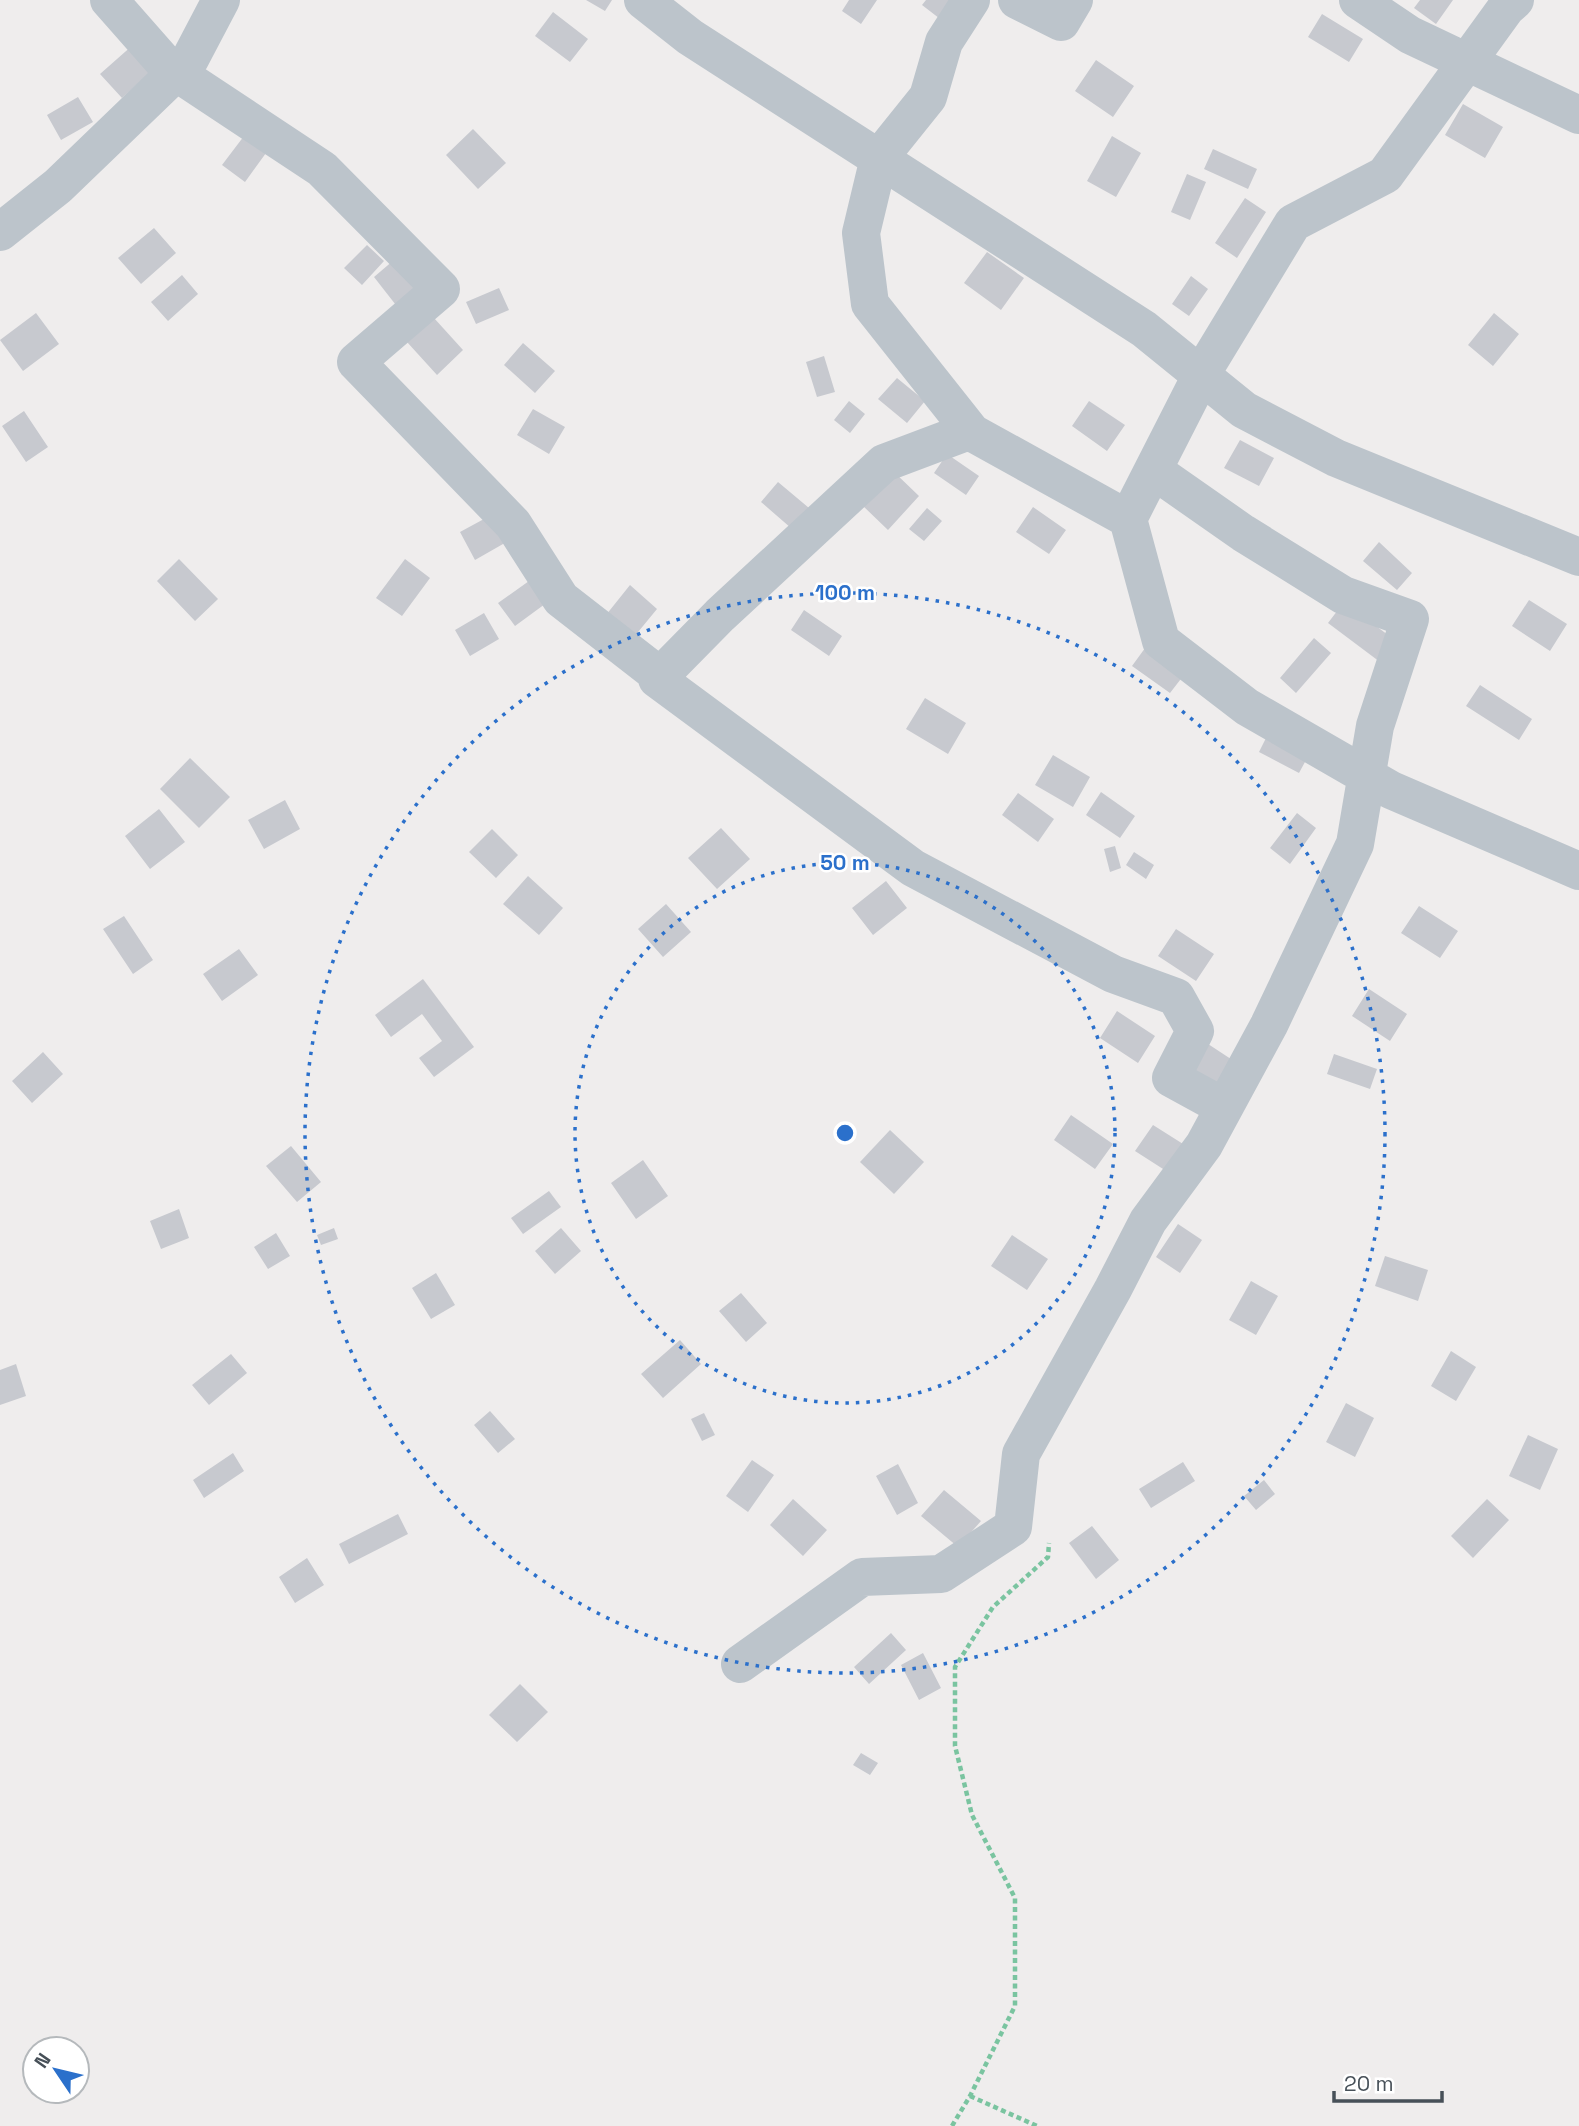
<svg xmlns="http://www.w3.org/2000/svg" width="1579" height="2126" font-family="'Space Grotesk',sans-serif">
<rect width="100%" height="100%" fill="#efeded"/>
<path fill="#c7c9cf" d="M586,0H612L605,11Z
M849,0H877L861,24L842,11Z
M926,0H956L948,25L922,5Z
M1420,0H1453L1436,24L1414,8Z
M553,12L588,39L570,62L535,36Z
M1322,14L1363,39L1349,62L1308,37Z
M134,44L155,68L122,98L100,74Z
M1096,60L1134,86L1113,117L1075,91Z
M78,97L93,122L61,140L47,115Z
M1463,104L1503,127L1485,158L1445,135Z
M473,129L506,163L478,189L446,155Z
M244,136L266,153L245,182L222,165Z
M1112,136L1141,153L1116,197L1087,181Z
M1213,149L1257,169L1248,189L1204,169Z
M1187,174L1206,182L1190,220L1171,212Z
M1245,198L1266,212L1237,258L1215,243Z
M154,228L176,253L141,284L118,258Z
M367,245L384,261L362,285L344,268Z
M987,252L1024,278L1001,310L964,283Z
M401,254L427,286L399,309L374,277Z
M182,275L198,294L168,321L151,302Z
M1191,276L1208,289L1189,316L1172,304Z
M499,288L509,310L476,324L466,302Z
M36,313L59,344L23,371L0,340Z
M1494,313L1519,334L1493,366L1468,345Z
M434,318L463,350L437,375L407,342Z
M523,343L555,371L535,393L504,365Z
M824,356L835,392L817,397L806,362Z
M897,378L925,401L907,423L878,399Z
M849,401L865,414L850,433L834,420Z
M1089,401L1125,425L1107,451L1072,426Z
M533,409L565,427L549,454L517,435Z
M24,411L48,447L26,462L2,426Z
M1240,440L1274,458L1259,486L1224,468Z
M947,454L979,476L966,495L934,473Z
M893,471L919,496L888,530L862,505Z
M778,482L809,508L791,528L761,502Z
M1033,507L1066,530L1049,554L1016,532Z
M927,508L942,521L924,541L909,529Z
M495,513L510,540L475,560L460,532Z
M1379,542L1412,573L1397,590L1363,561Z
M179,559L218,599L195,621L157,581Z
M405,559L430,578L402,616L376,598Z
M529,581L545,604L515,626L498,603Z
M630,585L657,609L629,643L602,620Z
M1529,600L1567,624L1550,651L1512,626Z
M1344,602L1396,641L1380,662L1328,623Z
M804,610L842,636L829,656L791,630Z
M484,613L499,639L470,656L455,630Z
M1314,638L1331,653L1296,693L1280,678Z
M1148,644L1187,671L1170,693L1132,666Z
M1480,685L1532,719L1519,740L1466,706Z
M925,698L966,723L948,754L906,729Z
M1271,728L1312,749L1299,773L1259,752Z
M1053,755L1090,777L1073,807L1035,785Z
M190,758L230,797L199,828L160,789Z
M1101,792L1135,816L1120,838L1086,815Z
M1018,793L1054,819L1038,842L1002,815Z
M285,800L300,829L264,849L248,820Z
M159,809L185,842L150,869L125,836Z
M1297,813L1316,828L1290,864L1270,848Z
M721,828L750,859L717,889L688,858Z
M492,829L518,855L496,878L469,852Z
M1115,846L1121,868L1110,872L1104,849Z
M1134,852L1154,865L1146,879L1126,865Z
M528,876L563,908L539,935L503,904Z
M886,881L907,908L873,935L852,908Z
M666,904L691,932L663,957L638,929Z
M1419,906L1458,931L1440,958L1401,933Z
M124,916L153,960L133,974L103,929Z
M1176,929L1214,954L1196,981L1158,956Z
M239,949L258,975L222,1001L203,974Z
M423,979L474,1047L434,1077L419,1058L442,1041L422,1014L391,1037L375,1015Z
M1369,989L1407,1014L1390,1041L1352,1016Z
M1117,1011L1155,1036L1138,1063L1100,1038Z
M1202,1040L1240,1065L1223,1092L1185,1067Z
M43,1052L63,1074L32,1103L12,1081Z
M1334,1054L1377,1069L1370,1089L1327,1074Z
M1071,1115L1113,1144L1095,1169L1054,1140Z
M1153,1125L1191,1149L1174,1176L1135,1151Z
M890,1130L924,1162L894,1194L860,1162Z
M291,1146L321,1182L297,1202L266,1166Z
M643,1160L668,1196L636,1219L611,1183Z
M549,1191L561,1207L523,1234L511,1218Z
M179,1209L189,1238L161,1249L150,1221Z
M1178,1224L1202,1240L1180,1273L1156,1257Z
M334,1228L338,1239L321,1245L317,1235Z
M561,1228L581,1251L555,1274L535,1251Z
M276,1233L290,1256L268,1269L254,1247Z
M1012,1235L1048,1259L1027,1290L991,1266Z
M1385,1256L1428,1270L1418,1301L1375,1286Z
M436,1273L455,1305L431,1319L412,1288Z
M1251,1281L1278,1296L1256,1335L1229,1320Z
M741,1293L767,1323L746,1342L719,1311Z
M680,1340L701,1364L663,1398L641,1374Z
M1451,1351L1476,1367L1456,1401L1431,1386Z
M231,1354L247,1373L209,1405L192,1385Z
M16,1364L26,1396L0,1405V1370Z
M1346,1403L1374,1418L1355,1457L1326,1442Z
M490,1411L515,1439L498,1453L474,1425Z
M704,1413L715,1435L702,1441L691,1419Z
M1528,1435L1558,1449L1540,1490L1509,1476Z
M233,1453L244,1471L204,1498L193,1480Z
M752,1460L774,1475L748,1512L726,1496Z
M1183,1462L1195,1481L1151,1508L1139,1489Z
M898,1464L918,1503L897,1515L876,1476Z
M1264,1480L1275,1494L1256,1510L1244,1496Z
M944,1490L981,1521L958,1547L921,1516Z
M793,1499L827,1530L803,1556L770,1525Z
M1487,1499L1509,1520L1473,1558L1451,1536Z
M398,1514L408,1534L349,1564L339,1544Z
M1092,1526L1119,1560L1096,1579L1069,1543Z
M307,1558L324,1585L295,1603L279,1577Z
M891,1633L906,1650L869,1684L854,1667Z
M923,1653L941,1688L919,1700L901,1665Z
M520,1684L548,1712L517,1742L489,1715Z
M861,1753L878,1763L870,1775L853,1765Z"/>
<g fill="none" stroke-linecap="round" stroke-linejoin="round">
<path stroke="#7ac4a0" stroke-width="4.5" stroke-dasharray="5 3.5" stroke-linecap="butt" d="M970,2096L1037,2126
M952,2126L970,2096L1015,2006V1898L972,1815L955,1746V1667L993,1607L1048,1557L1049,1543"/>
<path stroke="#bcc4cb" stroke-width="38" d="M109,0L168,67L322,169L441,289L356,362L513,524L561,599L660,676
M643,0L690,37L1144,329L1244,410L1336,458L1579,557
M971,0L944,42L928,97L879,158L861,233L870,304L973,434
M1017,0L1061,22L1074,0
M1358,0L1410,35L1579,115
M0,232L58,186L190,59L221,0
M1128,519L1161,641L1247,707L1391,790L1579,871
M1224,1107L1171,1078L1195,1031L1176,997L1113,974L913,868L657,679L720,615L884,463L969,431L1128,519L1205,368L1293,223L1385,175L1506,8L1515,0
M740,1664L862,1577L941,1574L1013,1527L1021,1454L1113,1289L1148,1221L1204,1145L1269,1025L1355,844L1375,726L1410,619L1343,595L1243,533L1153,470"/>
</g>
<g fill="none" stroke="#2b70cb" stroke-width="3.5" stroke-dasharray="3.5 7">
<circle cx="845" cy="1133" r="270"/>
<circle cx="845" cy="1133" r="540"/>
</g>
<circle cx="845" cy="1133" r="10" fill="#2b70cb" stroke="#fff" stroke-width="3.5"/>
<g font-size="21" text-anchor="middle" font-weight="bold" fill="#2b70cb" stroke="#fff" stroke-width="5" stroke-linejoin="round" paint-order="stroke">
<text x="845" y="600">100 m</text>
<text x="845" y="870">50 m</text>
</g>
<g transform="translate(56 2070) rotate(305)"><circle r="33" fill="#ffffff" stroke="#b5b9bc" stroke-width="2"/>
<path d="M0-5L12 26L0 18L-12 26Z" fill="#2b70cb"/>
<text y="-10" font-size="19" font-weight="bold" text-anchor="middle" fill="#475058">N</text>
</g>
<path d="M1334 2091v10h108v-10" fill="none" stroke="#475058" stroke-width="3.5"/>
<text x="1344" y="2091" font-size="21" fill="#475058" stroke="#ffffff" stroke-width="5" paint-order="stroke">20 m</text>
</svg>
